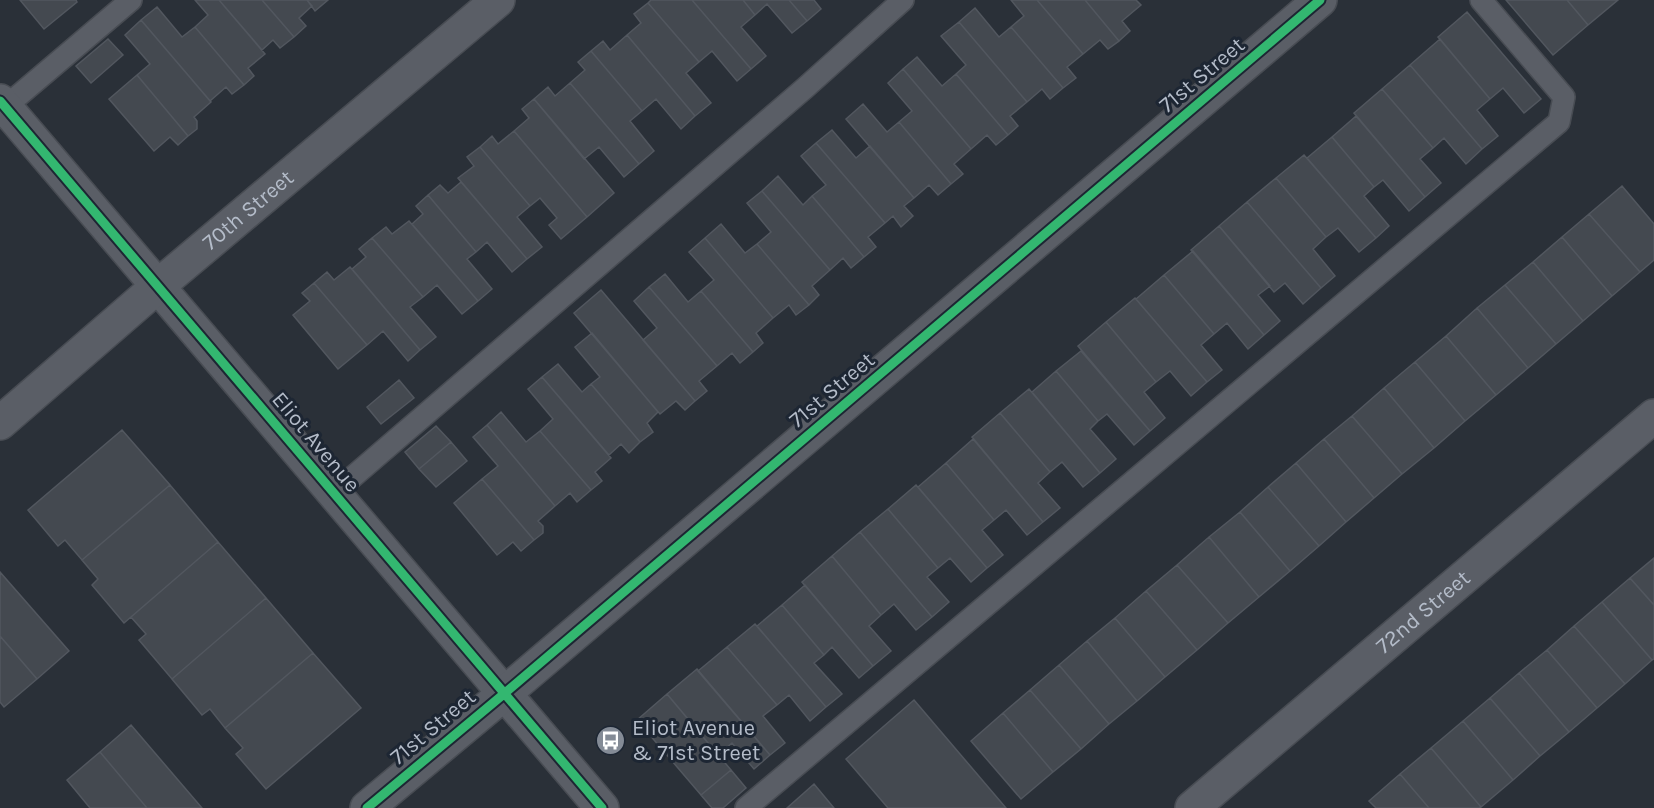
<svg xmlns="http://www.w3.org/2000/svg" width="1654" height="808" font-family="Karla,sans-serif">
<rect width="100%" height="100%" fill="#2a3038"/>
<path fill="#444950" stroke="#52575f" stroke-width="1.5" d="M20,0H76L77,2L44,29Z
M195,0H219L265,54L248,68L254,76L244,85L195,27L208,15Z
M219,0H262L294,37L280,48L273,40L262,50Z
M262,0H307L312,6L299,18L306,26L294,37Z
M307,0H328L315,11Z
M651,0H692L751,69L737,81L712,51L699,62L648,3Z
M692,0H743L755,15L741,27L766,56L751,69Z
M743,0H789L807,21L792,33L767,4L755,15Z
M789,0H814L821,9L807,21Z
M1011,0H1037L1083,54L1067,67L1076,78L1063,88L1011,27L1024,16Z
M1037,0H1085L1119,41L1108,49L1100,40L1083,54Z
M1085,0H1136L1141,5L1122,21L1130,31L1119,41Z
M1506,0H1567L1588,25L1553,55Z
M1567,0H1618L1588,25Z
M648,3L699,62L686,73L711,103L695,116L627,35L641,23L634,14Z
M157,7L182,37L195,27L244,85L232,94L226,87L210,101L141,20Z
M975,8L999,37L1011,27L1063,88L1050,99L1042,89L1027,102L959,22Z
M1467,12L1541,99L1524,113L1503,88L1490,99L1438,37Z
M141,20L211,102L194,117L197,121V129L188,136L137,75L150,64L125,35Z
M959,22L1027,102L1010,116L1018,126L1008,135L956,74L966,65L941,36Z
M627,35L695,116L681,129L656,99L642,111L591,51L603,41L610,50Z
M108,39L123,55L91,83L76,66Z
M1440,39L1490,99L1477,110L1498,136L1482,149L1410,65Z
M591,51L642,111L630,121L654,151L639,164L570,83L585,70L578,62Z
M917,57L942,86L956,74L1008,135L996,145L987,135L971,149L903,69Z
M1410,65L1482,149L1466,164L1444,138L1433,148L1382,89Z
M903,69L971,149L954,164L963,174L951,184L899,122L912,111L888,83Z
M137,75L188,136L178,145L170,137L154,151L109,99Z
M570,83L639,164L624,177L599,147L584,159L534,99L548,87L555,96Z
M1382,89L1433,148L1420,159L1441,183L1425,197L1354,113Z
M534,99L614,193L587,217L514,131L529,118L522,109Z
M863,104L887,132L899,122L951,184L938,195L929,185L914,198L846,119Z
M1356,116L1425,197L1409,211L1383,180L1374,187L1332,137Z
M832,130L856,158L870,146L914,198L904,206L913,216L901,227L893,216L885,223L816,143Z
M514,131L587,217L561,239L549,225L557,218L540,198L530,206L480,147L492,136L498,144Z
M1332,137L1374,187L1364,196L1389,226L1376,238L1307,158Z
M816,143L885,223L868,237L876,247L864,257L812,196L826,185L801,156Z
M480,147L530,206L517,217L542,247L527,259L458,178L474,166L467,157Z
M1304,155L1376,238L1359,252L1338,228L1326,237L1276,178Z
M778,176L803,205L812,196L864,257L851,268L843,258L830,270L762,191Z
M1276,178L1326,237L1313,249L1335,276L1321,288L1247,202Z
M461,182L527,259L512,272L487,242L476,252L428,195L440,185L448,193Z
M1622,186L1654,224V260L1640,272L1589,214Z
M762,191L830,270L812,286L819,295L809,305L757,244L771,232L747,203Z
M428,195L476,252L467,259L492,289L478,301L412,224L423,214L416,206Z
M1247,202L1321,288L1303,304L1285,283L1274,292L1219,226Z
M1589,214L1640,272L1612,296L1562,237Z
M409,221L478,301L462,314L437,285L423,297L372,238L386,227L392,234Z
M721,224L745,253L757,244L809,305L796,315L789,305L773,318L705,238Z
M1219,226L1270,286L1258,295L1280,321L1264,335L1191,250Z
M1562,237L1612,296L1583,321L1533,262Z
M372,238L423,297L410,307L436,337L420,350L352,269L366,257L359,249Z
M705,238L773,318L756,333L763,343L753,352L701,291L714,280L689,252Z
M1193,251L1264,335L1248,349L1227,323L1214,334L1164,275Z
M1533,262L1583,321L1556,344L1505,285Z
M350,267L420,350L408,361L383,331L367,345L314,283L327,272L334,280Z
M665,274L688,302L701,291L753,352L740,363L732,353L717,366L649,287Z
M1164,275L1214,334L1201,345L1222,370L1207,382L1136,299Z
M314,283L367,345L338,369L293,315L310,301L302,293Z
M1505,285L1556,344L1528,368L1477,308Z
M649,287L717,366L699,381L707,391L695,401L643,340L657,328L634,301Z
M601,290L695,401L685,410L676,401L660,414L574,313Z
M1135,298L1207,382L1191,396L1170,371L1156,382L1106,322Z
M1477,308L1528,368L1496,395L1446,336Z
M1106,322L1156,382L1144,392L1165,418L1150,431L1078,346Z
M592,333L658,412L647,423L653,432L640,442L591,384L600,377L575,347Z
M1446,336L1496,395L1465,421L1415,362Z
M1081,351L1150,431L1134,445L1107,414L1098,421L1056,371Z
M1415,362L1465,421L1434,448L1384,388Z
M558,364L582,392L591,384L640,442L629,453L621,444L609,455L542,377Z
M1056,371L1098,421L1090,429L1116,459L1100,473L1032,392Z
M542,377L611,458L595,472L602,481L591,490L540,431L553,419L528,389Z
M399,380L414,398L381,424L367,407Z
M1384,388L1434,448L1402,474L1352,416Z
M1029,389L1100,473L1083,487L1062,462L1050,472L1000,413Z
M501,412L526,442L540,431L591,490L577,502L570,493L555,506L487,425Z
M1000,413L1050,472L1038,483L1060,508L1043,522L972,437Z
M1352,416L1402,474L1374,498L1324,439Z
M487,425L555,506L538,521L543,526V533L534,540L482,479L498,466L473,437Z
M436,426L451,442L419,469L405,452Z
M122,430L170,485L82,560L65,540L58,546L28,510Z
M973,439L1043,522L1027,535L1006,510L994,520L946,463Z
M1324,439L1374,498L1346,522L1296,463Z
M451,442L467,461L436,487L419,469Z
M946,463L994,520L982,530L1003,555L987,568L918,487Z
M1296,463L1346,522L1319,546L1268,487Z
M482,479L534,540L521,551L513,542L497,555L454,503Z
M170,485L218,542L124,623L92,585L98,579L82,560Z
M916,485L987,568L971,582L950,558L938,568L888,509Z
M1268,487L1319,546L1290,571L1240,512Z
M888,509L938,568L927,577L949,602L932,617L860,532Z
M1240,512L1290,571L1259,597L1209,537Z
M860,532L932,617L916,630L894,604L881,615L832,556Z
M1209,537L1259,597L1228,623L1177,565Z
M218,542L266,598L172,679L139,640L146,634L131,617Z
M832,556L881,615L869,626L891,651L873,666L802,582Z
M1654,558V605L1630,578Z
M1177,565L1228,623L1197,650L1146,591Z
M0,572L69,651L37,679L0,636Z
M1630,578L1654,605V659L1652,660L1602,602Z
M805,585L873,666L859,678L832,647L824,655L782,605Z
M1146,591L1197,650L1165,677L1115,618Z
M266,598L313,653L225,728L210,709L202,715L172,679Z
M1602,602L1652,660L1625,684L1574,626Z
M782,605L824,655L814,663L842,694L826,707L757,626Z
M1115,618L1165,677L1137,701L1087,641Z
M755,624L826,707L810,721L789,695L777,705L727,647Z
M1574,626L1625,684L1597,708L1547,650Z
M0,636L37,679L4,707L0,702Z
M1087,641L1137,701L1109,724L1059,665Z
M727,647L777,705L763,716L785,743L770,755L698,671Z
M1547,650L1597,708L1569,732L1519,673Z
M313,653L361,708L266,789L236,754L243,748L225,728Z
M1059,665L1109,724L1081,749L1030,690Z
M697,669L770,755L754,769L732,743L718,755L667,694Z
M1519,673L1569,732L1540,756L1490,698Z
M1030,690L1081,749L1053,772L1003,713Z
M667,694L731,770L701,795L637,720Z
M1490,698L1540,756L1513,780L1463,721Z
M914,700L1006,808H888L846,759Z
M1003,713L1053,772L1021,799L971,741Z
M1463,721L1513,780L1481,807L1431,748Z
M131,725L202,808H147L100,752Z
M1431,748L1481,807L1479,808H1429L1400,774Z
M100,752L147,808H90L67,780Z
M731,770L746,788L723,808H712L701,795Z
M1400,774L1429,808H1376L1369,801Z
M814,784L834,808H787Z"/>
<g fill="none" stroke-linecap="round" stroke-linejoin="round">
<defs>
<path id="service" d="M5,107L131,0
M334,493L805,88L903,0
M746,808L1559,122L1564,97L1481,0"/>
<g id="minor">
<path d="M0,101L602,808"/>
<path id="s1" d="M0,423L158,286L498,0"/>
<path d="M367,808L505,693L1320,0"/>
<path id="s2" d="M1192,808L1654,416"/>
</g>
</defs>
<use href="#service" stroke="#484c53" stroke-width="24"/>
<use href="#minor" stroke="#484c53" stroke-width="36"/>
<use href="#service" stroke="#5a5e66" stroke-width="21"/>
<use href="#minor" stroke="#5a5e66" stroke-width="33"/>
<defs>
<path id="cycleway" d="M0,101L602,808
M367,808L505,693L1320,0"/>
</defs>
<use href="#cycleway" stroke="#1d2633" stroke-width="13"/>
<use href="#cycleway" stroke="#33b770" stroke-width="9"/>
</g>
<defs>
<symbol id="bus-disc" viewBox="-11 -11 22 22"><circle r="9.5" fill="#848b96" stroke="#1d2633"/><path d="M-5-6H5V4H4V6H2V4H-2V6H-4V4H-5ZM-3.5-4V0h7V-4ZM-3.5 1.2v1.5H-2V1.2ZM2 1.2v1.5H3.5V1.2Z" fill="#fff"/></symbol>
</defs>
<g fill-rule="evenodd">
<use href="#bus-disc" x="594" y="724" width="33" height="33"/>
</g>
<g text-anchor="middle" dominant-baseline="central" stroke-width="6" stroke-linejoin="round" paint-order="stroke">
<g font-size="22" fill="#b4bcc9" stroke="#1d2633">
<text transform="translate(1202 75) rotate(-40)">71st Street</text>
<text stroke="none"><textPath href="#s1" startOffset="327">70th Street</textPath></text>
<text transform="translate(832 390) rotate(-40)">71st Street</text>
<text transform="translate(316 442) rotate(50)">Eliot Avenue</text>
<text stroke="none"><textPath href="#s2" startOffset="303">72nd Street</textPath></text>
<text transform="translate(433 727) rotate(-40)">71st Street</text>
</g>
<g font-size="22" fill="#b4bcc9" stroke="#1d2633" text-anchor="start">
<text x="632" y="728">Eliot Avenue<tspan x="632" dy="25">&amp; 71st Street</tspan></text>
</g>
</g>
</svg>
